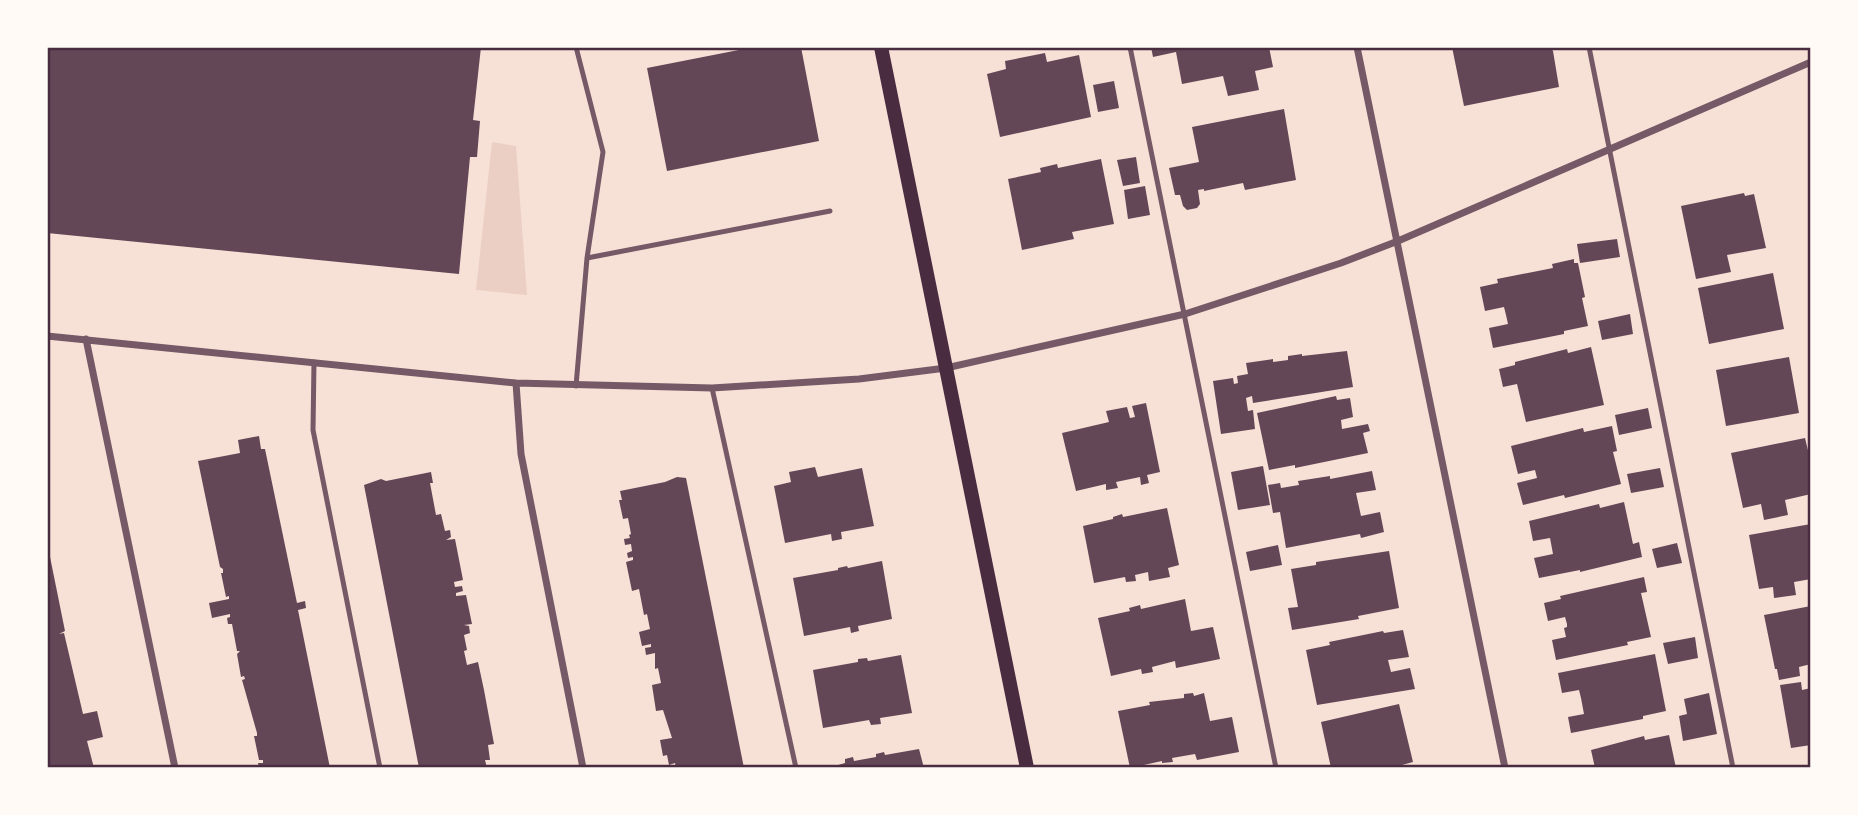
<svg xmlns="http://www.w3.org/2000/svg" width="1858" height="815" font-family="'Nunito Sans',sans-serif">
<rect width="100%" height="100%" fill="#f7e1d7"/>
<path fill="#ebcfc5" d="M492,142L516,146L527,295L476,290Z"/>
<path fill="#644757" d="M47,47H481L473,120L480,121L477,157H470L459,274L47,233Z
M754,47H801L819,141L667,171L647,68Z
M1151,47H1269L1273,67L1255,71L1259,90L1228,96L1223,76L1182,84L1176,52L1153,57Z
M1452,47H1550L1553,51L1559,87L1464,106Z
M1045,53L1047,62L1079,55L1091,117L1000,137L987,74L1006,69L1005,61Z
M1114,81L1119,108L1098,112L1093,85Z
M1284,109L1296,180L1245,190L1243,183L1204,191V189L1198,190L1200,204L1197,208L1187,210L1183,206L1180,195H1175L1169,168L1199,162L1192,127Z
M1136,157L1140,183L1123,186L1117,160Z
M1101,159L1114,224L1072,232L1074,239L1022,250L1008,179L1041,172L1040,168L1057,164L1058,168Z
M1145,186L1150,215L1128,219L1124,190Z
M1744,193L1745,196L1754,194L1766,248L1727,255L1731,272L1696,279L1681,206Z
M1617,239L1620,257L1580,263L1577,244Z
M1574,259V263H1578L1585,297L1582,298L1588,326L1564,331V334L1493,348L1489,328L1508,324L1506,315L1504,307L1485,311L1480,287L1498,283L1497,279L1553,268L1552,264Z
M1773,273L1784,329L1709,344L1698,288Z
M1630,314L1633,334L1602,340L1598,321Z
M1591,347L1604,405L1526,422L1517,384L1503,387L1499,369L1515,365V362L1567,349L1568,353Z
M1347,351L1353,387L1253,403L1252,396L1246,398L1248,411L1253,410L1255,429L1221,434L1213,381L1233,378L1234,384L1238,383L1237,376L1248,374L1246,363L1273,359V362L1288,360V356L1302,354V356Z
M1789,357L1799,413L1726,426L1716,370Z
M1336,396L1337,400L1350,398L1353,417L1341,420L1342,429L1368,424L1370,431L1363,433L1368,453L1295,468V465L1269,470L1257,413Z
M1146,403L1160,472L1147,475L1149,483L1141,485L1140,477L1116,482L1118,488L1106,490V484L1076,491L1062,433L1109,422L1106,411L1127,407L1130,418L1135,417L1132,406Z
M1648,408L1652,428L1619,435L1615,415Z
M1612,426L1617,451L1613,452L1621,484L1565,498L1564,495L1523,505L1517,483L1537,478L1535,470L1518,474L1511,446L1583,428L1584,432Z
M259,436L261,449H265L297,603L305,601L306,608L298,610L330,768H259L258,763H263V760H259L254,736H257V733L242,680L245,679L244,676L241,677L237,654L240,651H237L232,624H228L227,618L230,617V614L212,618L209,603L229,599V596L226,597L221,573H223V569L220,567L198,461L240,453L238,440Z
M1805,438L1811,463V494L1785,500L1788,515L1764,520L1761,504L1743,508L1731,453Z
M1263,466L1270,505L1238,510L1231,472Z
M815,467L818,477L862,468L874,526L841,532L842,539L832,541L831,534L785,543L774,486L791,482L789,472Z
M1660,468L1664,487L1631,493L1627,474Z
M1372,471L1376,490L1356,493L1361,516L1380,512L1384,532L1361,538L1360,534L1286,548L1280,512L1273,513L1268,485L1280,483L1281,488L1299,485L1298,481L1330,476V479Z
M431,472L433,483H430L436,515L441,514L445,531L450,530L451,537L446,540L455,539L463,580L454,582L455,587L462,586L463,591L456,593V596L466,595L472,624L464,625L469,626L470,633L464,635L467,650L464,651L467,665L478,662L484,690L494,744L488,745L490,760H485L487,768H419L364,485L381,479L386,481Z
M677,477L686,478L744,768H676L675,763L669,765L667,755L663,756L660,740L672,738L663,710L656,711L652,685L661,683L658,668L655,669V653L646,655L645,648L651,647V644L642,646L639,632L650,629L647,614L644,615L639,589L632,591L626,562L633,560V557L628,558L627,553L632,551L631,544L625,545L624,539L630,538L629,535L631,534L628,518L623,519L619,500H622L620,491L665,482Z
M1624,502L1633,544L1639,542L1642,557L1580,572V570L1539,578L1534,558L1553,554L1550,538L1533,541L1529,521L1599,504L1600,508Z
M1167,508L1179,565L1168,568L1170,577L1149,581L1148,572L1135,575L1136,581L1126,582L1125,577L1094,583L1083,526L1113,519V517L1122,514L1123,517Z
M1811,524V579L1794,582L1796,595L1774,598L1773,587L1759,589L1749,535Z
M47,542L65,631L59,634L64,633L83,714L97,711L103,737L87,741L94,768H47Z
M1677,543L1682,563L1657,568L1652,549Z
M1278,545L1282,565L1250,571L1246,552Z
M1389,551L1399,608L1358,616L1359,619L1292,630L1288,608L1298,607L1291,569L1316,565V562Z
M882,561L892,619L858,626L859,631L851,633L850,627L804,636L793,578L838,570V568L847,566L848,568Z
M1644,577L1647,592L1641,593L1651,637L1627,642L1628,645L1556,660L1552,640L1566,637L1564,628L1567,627V624L1565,617L1548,621L1544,603L1561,599L1560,596Z
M1185,599L1191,631L1213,627L1220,659L1176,668L1175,661L1152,667L1153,672L1142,674L1141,669L1111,676L1098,618L1130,611L1129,608L1140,605L1141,609Z
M1811,606V664L1799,667L1800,676L1779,680L1777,669H1775L1764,615Z
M1403,630L1409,657L1388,660L1391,672L1410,668L1415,689L1317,705L1306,650L1330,645L1329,642L1383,631L1384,633Z
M1695,637L1698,658L1668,664L1663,643Z
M1655,654L1666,711L1643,716V719L1571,733L1568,717L1584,714L1581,698L1579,690L1562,693L1558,673Z
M901,655L912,713L880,718L881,724L871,725L869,720L823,728L813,670L858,662V659L867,658L868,661Z
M1801,682L1802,690L1811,688V745L1791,748L1780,685Z
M1193,693L1194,696L1204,693L1210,721L1232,717L1239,752L1197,760L1195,754L1172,758L1173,762L1162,763V761L1130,768L1118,711L1150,705L1149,702L1184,698V694Z
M1709,693L1717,734L1683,741L1679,716L1687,714L1684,699Z
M1399,704L1413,762L1391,768H1331L1321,722Z
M1669,735L1676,768H1595L1591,750L1644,736L1645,740Z
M919,749L924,768H828L845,763V759L853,757L854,761L876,757V754L884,752L885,755Z"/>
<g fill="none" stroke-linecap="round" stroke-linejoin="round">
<path stroke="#755966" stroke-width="5" d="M576,47L603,152L587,258
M1130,47L1276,768
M1589,47L1733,768
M314,362L313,430L380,768
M576,386L587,258L830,211
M712,388L796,768"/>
<path stroke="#755966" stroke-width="7" d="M1357,47L1505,768
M47,336L516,383L712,388L859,379L946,368L1185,314L1341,263L1398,241L1811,62
M86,339L175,768
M516,383L521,454L583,768"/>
<path stroke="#4a2c40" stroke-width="14" d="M881,47L1027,768"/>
</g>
<rect width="1858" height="815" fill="none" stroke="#fffaf5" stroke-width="98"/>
<rect x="49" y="49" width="1760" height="717" fill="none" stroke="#4a2c40" stroke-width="2.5"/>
</svg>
